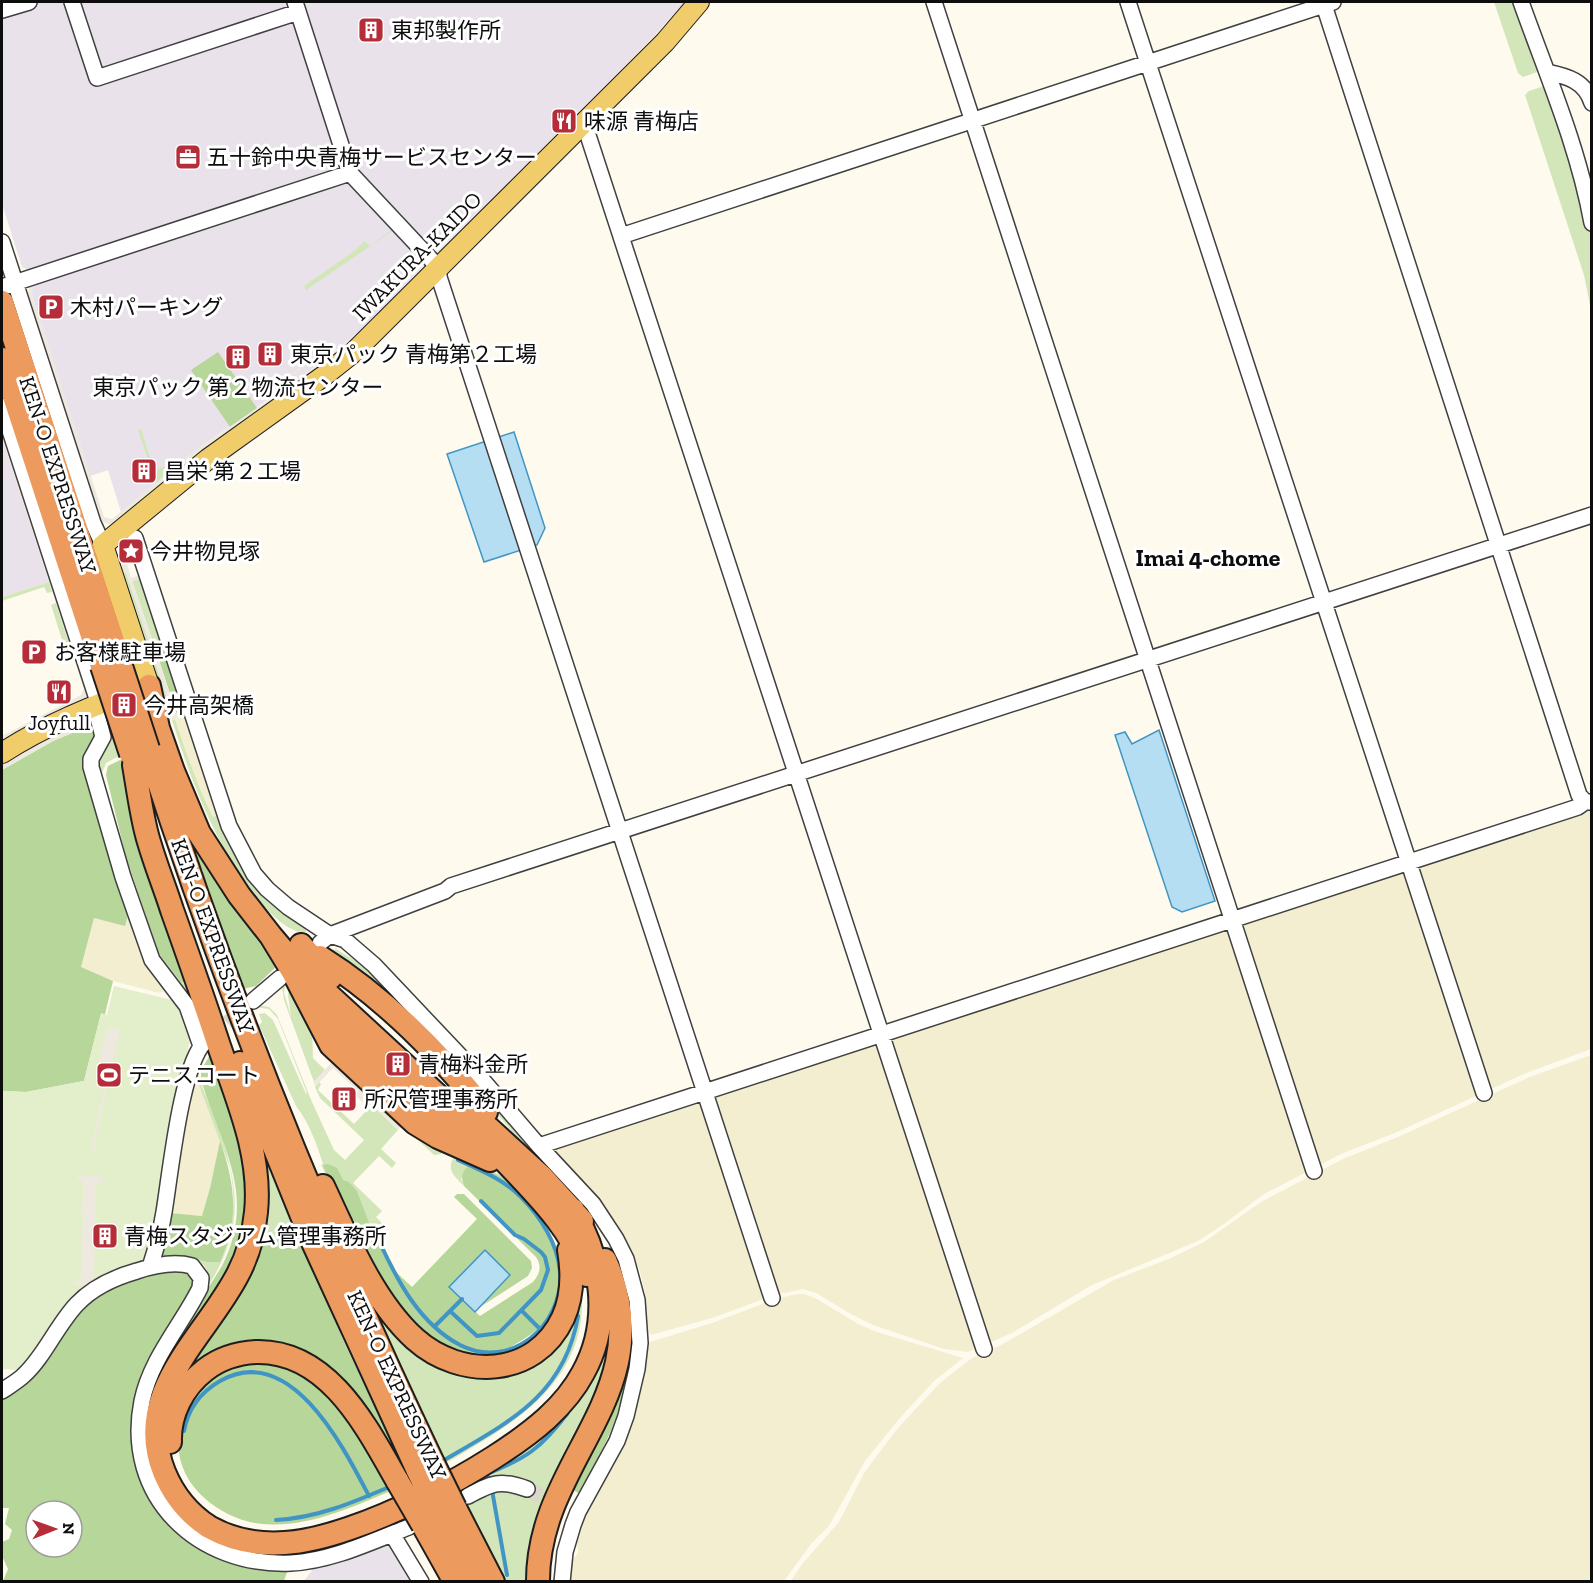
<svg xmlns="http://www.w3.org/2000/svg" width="1593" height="1583" font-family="'Zilla Slab','Noto Sans JP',serif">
<rect width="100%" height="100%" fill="#fefaee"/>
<path fill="#eae2eb" d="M2,2H685L616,76L440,250H431L421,269L360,331L309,371L196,450L121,512L108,470L90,476L31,292L35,284L30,271L22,267L2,204Z
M2,437L49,582L2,597Z
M376,1543L393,1547L415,1582H303L317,1564Z"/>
<path fill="#f2eecf" d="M188,715L220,814L213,817L191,769L175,719Z
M1586,808L1591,812L1592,818L1591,1049L1526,1073L1395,1133L1343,1153L1264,1194L1221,1226L1198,1241L1092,1285L1012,1333L968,1352L944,1349L873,1325L851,1314L816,1293L803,1289L774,1295L715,1317L651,1335L648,1332L645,1293L640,1271L623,1233L593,1190L552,1150Z
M129,911L167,990L159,993L113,981L81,967L94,918Z
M1591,1055V1581L790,1582L803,1563L839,1522L864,1473L897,1429L940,1383L972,1358L1003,1344L1114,1280L1171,1258L1204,1242L1261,1202L1345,1158L1398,1137L1530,1077Z
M193,1081L198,1083L220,1141L210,1188L202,1216L170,1213L180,1143Z
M796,1294H804L817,1299L858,1324L877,1332L963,1358L934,1381L899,1419L865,1461L829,1526L811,1544L784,1581L570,1582V1564L578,1553V1548L574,1544L581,1525L623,1444L635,1413L643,1383L648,1346L650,1342L712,1323L773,1300Z"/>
<path fill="#d2e6ba" d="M1494,2H1527L1541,66L1537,72L1523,77L1518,73Z
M1544,86L1550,90L1585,202L1591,239V310L1584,275L1525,95L1529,91Z
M393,229L394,230L306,290L304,286L354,251L365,241L370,246Z
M141,429L154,470L170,465L171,467V470L156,483L138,430Z
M126,572L169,703H166L124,573Z
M144,577L174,671L170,672L162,649L156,651L132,581Z
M49,582L52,592L47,593L44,587L2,601V597Z
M56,603L70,647L65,649L51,605Z
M108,718L143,728L149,726L154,742L120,753L121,755L106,763L102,773L123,858L158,959L135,899L97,770L96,763L108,739L105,719Z
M175,719C186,753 197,785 213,817L220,814L238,859V863L249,881L281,912L304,927L306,930L304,938C300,930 293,931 286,926C276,919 267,910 259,901C217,848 192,784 172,720Z
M336,949L361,964L380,983L430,1039L488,1097L522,1140L520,1141L472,1083L331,951Z
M159,954L181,982L190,983L242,1144C251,1181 252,1219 237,1256C208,1327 121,1385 155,1472C165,1497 180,1517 203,1532C267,1574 344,1541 406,1513L410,1520C369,1536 328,1557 283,1557C166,1558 113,1451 166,1352L169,1353L172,1347L176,1349C194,1322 216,1294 230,1264C263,1195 237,1116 208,1051L199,1066V1078C228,1155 258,1209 208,1286C211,1277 207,1266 199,1261L220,1262C235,1233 236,1199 230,1168L198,1083L193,1081L198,1064L208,1048L191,1002L159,961Z
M286,980L284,993L291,1016L288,995L289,987L312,1027L313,1058L325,1070L314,1082L284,1000L282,987Z
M262,1006L269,1007L277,1015L312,1102L334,1150L345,1160L364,1140L320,1098L315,1087L319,1082L321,1084L318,1090L354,1124L372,1105L398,1130L381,1149L396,1163L392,1168L379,1156L353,1183L382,1211L376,1217L388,1229L378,1239L371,1227L357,1191L354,1220L390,1290L409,1315L425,1331L442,1343L506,1349C522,1343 540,1333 550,1318C567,1292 562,1249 543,1226C538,1219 529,1214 522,1208C507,1195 491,1182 476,1169L467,1168L461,1179L464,1186C454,1176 445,1169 455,1156L458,1155L502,1176L517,1188L544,1220L560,1254L564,1280L552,1321L527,1347L489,1359L448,1350L409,1321L378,1275L321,1165L323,1164C317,1145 309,1122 296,1106L259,1025L262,1022L259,1014L265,1013L273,1020L306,1094L307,1093L278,1019L269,1009L256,1007Z
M375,1092L442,1151L441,1154L434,1155L403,1126L400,1128L369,1099Z
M246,1106L297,1234L255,1245Z
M349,1252L412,1342L522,1365L581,1284C592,1379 517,1422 446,1463L412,1394Z
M607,1325L615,1337L532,1581H506L466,1503L514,1478C493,1473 479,1484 461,1493L458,1487L522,1448Z"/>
<path fill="#b7d69a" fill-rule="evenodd" d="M218,352L257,408L230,427L191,370Z
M162,649L170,672L174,671L188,715L178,718L156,651Z
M96,723L98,732L88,753L129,911L125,926L94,918L81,967L113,981L105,1014H101L84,1081L26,1092L2,1091V770L53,741Z
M122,759L133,807L190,983L181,982L159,954L126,857L106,775L108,766Z
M186,831L278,965L256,986L243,989L226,944L225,934L221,931L202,877L203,871L198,863L197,852L189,840Z
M210,1055C233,1124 264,1193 230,1264C216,1294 194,1322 175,1350L171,1347L222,1266C258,1193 220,1146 201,1079V1070Z
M220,1141C235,1183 240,1221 220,1262H207L189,1258H162L161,1254L170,1213L202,1216L210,1188Z
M328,1164L337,1168L343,1180L349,1182L357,1191L371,1227L395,1271L412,1287L477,1219L454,1197L457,1194H464L531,1261L532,1268L528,1276L480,1307L510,1275L485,1250L450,1287L480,1316L533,1282C540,1274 542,1266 536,1257L464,1186C461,1178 461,1174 467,1167C475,1169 483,1170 490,1172C511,1179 536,1205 543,1225C544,1229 548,1233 550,1237C555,1249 560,1263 560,1277C559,1319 540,1330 507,1349C503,1351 502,1354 496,1355C467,1360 438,1344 418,1325C389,1297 371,1256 354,1220C341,1211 329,1180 323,1165Z
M297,1234L345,1344L407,1476L370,1423L267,1346L169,1396L255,1245Z
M160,1270H187L193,1280L194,1287L154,1353L142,1479L288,1569L284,1581H3L8,1569L3,1558L2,1559V1542L9,1539L12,1530L5,1524L9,1508H2V1397L80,1309L108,1288ZM36,1511H72V1547H36Z
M247,1361C261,1362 276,1362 289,1368C340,1389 365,1445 393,1490C352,1507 308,1528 262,1524C220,1520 173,1483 179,1437C180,1431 182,1425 183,1419C187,1405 197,1386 209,1377C219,1370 236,1366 247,1361Z
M626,1367H628C624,1404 610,1437 592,1469C588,1477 584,1486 578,1493L570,1488L616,1400Z"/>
<path fill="#e3eecb" d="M114,986L176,1001L181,1007L191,1036L176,1101L156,1223L144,1263L113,1273L32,1356L20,1370L2,1369V1091L26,1092L84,1081L101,1013L107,1015Z"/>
<path fill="#ede9de" d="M685,2H691L684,12L437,256L431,250L440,249L616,76Z
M421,259L427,268L356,341L116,523L107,524L102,521L28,293L30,286L35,284L31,292L104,517L112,519L196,450L279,393L272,382L270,383L268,379L275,374L278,378L275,380L277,384L301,367L302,369L278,386L282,391L327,358L360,331L421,269Z
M284,413L258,437L199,480L138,531L129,541L126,560L131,578L143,574L144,577L132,581L178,718L172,720L166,703L168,702L126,572L124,573L122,568L123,547L132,533L187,486Z
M2,420L89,697L45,720L43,718L2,740V736L6,734L81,695L84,689L2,437Z
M90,719L96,723L53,741L2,770V765L52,737L51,735Z
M107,1027L120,1030L94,1145L97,1146L96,1150L91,1148L105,1085L102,1079L85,1078L86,1076L95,1077Z
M331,1063L366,1095L372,1089L375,1092L369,1099L400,1128L398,1130L372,1105L369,1108L355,1095L358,1091L333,1068L315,1087L314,1082Z
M77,1175L103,1177L102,1182L96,1186L94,1283L89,1285H74V1281H80L81,1273L74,1272V1271H81L82,1243H75V1241H82L83,1211L76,1210V1208H83V1181L77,1180Z"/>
<path fill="#b5def2" stroke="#4195c5" stroke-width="1.5" d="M514,432L545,528L537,545L484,562L447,454Z
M1159,730L1215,901L1182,912L1172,907L1115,735L1125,732L1132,744Z
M485,1250L510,1275L475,1312L449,1287Z"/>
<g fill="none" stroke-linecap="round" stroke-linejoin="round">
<path stroke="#4195c5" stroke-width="4" d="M380,1243C398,1282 420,1324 460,1345C511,1371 564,1325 560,1272C558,1244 540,1216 521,1197C503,1179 480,1170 458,1160
M450,1311L477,1336L499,1333L541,1290L548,1270L545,1257L541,1252L524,1239L515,1235L481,1201
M522,1311L541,1330
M435,1326L462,1299
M184,1431C188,1409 201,1392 220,1381C290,1341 343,1446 369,1496
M446,1459C509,1422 565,1395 578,1316L575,1315
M488,1477L487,1474C527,1458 541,1448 567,1414
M492,1490L507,1575
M276,1520C316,1518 352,1503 389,1487"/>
<path stroke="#dad6cc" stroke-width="15" stroke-dasharray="15 8" stroke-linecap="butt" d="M210,1038L246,1007
M527,1489L567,1507"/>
<defs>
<path id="minor" d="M72,2L97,78L298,12
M295,2L350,173L439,268V277L772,1298
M934,2L1314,1171
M1128,2L1484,1093
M1323,2L1579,795L1585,802
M1521,2C1547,75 1578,146 1592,223
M2,10L29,2
M1547,72C1567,76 1585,81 1592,103
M584,123L984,1349
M621,236L1333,2
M2,242L93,523L103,545
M2,287L350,173
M2,406L99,705
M135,538L229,826L254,874L267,889L288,907L330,935L345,940L374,965L480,1077L539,1146L593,1204L616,1239L626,1259L637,1300L640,1343L637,1369L626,1416L617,1441L578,1512L573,1525L565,1552L562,1582
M95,706L103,737L91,759V767L123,877L152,960L187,1006L201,1046
M320,943L330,935L445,891L451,886L1592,515
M253,1001L280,978
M539,1146L1578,807L1585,802H1592
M150,1267C156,1249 161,1231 164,1212C170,1177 181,1064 205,1042
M2,1391C9,1386 18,1381 24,1375C44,1357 57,1325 77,1304C93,1287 116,1277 137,1271C155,1265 174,1261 192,1266L201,1278L200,1288C181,1326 151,1358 142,1401C123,1497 198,1567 291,1563C331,1561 371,1542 409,1527
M468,1496C492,1483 500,1479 527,1489
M392,1534L421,1582"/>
<path id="major" d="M2,753C47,724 98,703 149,686L103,545L208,459L325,375L354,352L665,42L699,2"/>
<path id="highway" d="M2,302L119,660
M2,359L102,666
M149,686L158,728L173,771L199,833L239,895L271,936L293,972L331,1045L415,1123L438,1137L490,1160
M148,749C226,993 322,1231 433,1463
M134,765C138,788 141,812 147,835C154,861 164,885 172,910C188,955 204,1000 219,1046C237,1099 262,1155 256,1212C254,1233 248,1255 238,1274C206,1337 132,1392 164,1472C173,1494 189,1514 209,1527C232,1540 258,1545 285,1543C357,1539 493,1467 547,1418C561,1405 574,1390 583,1373C612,1321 602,1260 573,1210
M271,936L293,962L447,1104C457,1114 464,1127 473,1137C482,1145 494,1150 503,1159C535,1193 573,1229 587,1275
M301,945L330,978
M320,957C384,997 439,1053 486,1112
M316,1005L427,1110L463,1138
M240,1063L311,1238L418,1471
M460,1102L541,1176L582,1221
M323,1186C347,1237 373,1301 415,1339C461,1380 535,1378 563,1318C573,1296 573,1273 569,1250
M170,1442C169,1414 183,1387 205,1370C219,1359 238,1353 256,1352C329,1350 367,1428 398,1482
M455,1508L493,1582
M440,1516L473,1582
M423,1525L455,1582
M538,1582C537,1459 664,1393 605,1260"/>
</defs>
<use href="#minor" stroke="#404040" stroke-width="18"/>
<use href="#major" stroke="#1e1e1e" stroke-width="22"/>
<use href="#highway" stroke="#1e1e1e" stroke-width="26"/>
<use href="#minor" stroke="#fff" stroke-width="15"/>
<use href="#major" stroke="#f0cc6b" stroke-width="20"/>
<use href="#highway" stroke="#ec9a5e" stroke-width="22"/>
<defs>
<path id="highway-bridge" d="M119,660L148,749
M102,666L131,754
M433,1463L455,1508
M418,1471L440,1516
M398,1482L423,1525"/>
</defs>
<use href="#highway-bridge" stroke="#1e1e1e" stroke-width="26" stroke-linecap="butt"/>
<use href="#highway-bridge" stroke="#ec9a5e" stroke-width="22"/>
</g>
<defs>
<symbol id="building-square" viewBox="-11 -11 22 22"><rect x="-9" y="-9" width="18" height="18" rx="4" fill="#b52d38" stroke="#fff"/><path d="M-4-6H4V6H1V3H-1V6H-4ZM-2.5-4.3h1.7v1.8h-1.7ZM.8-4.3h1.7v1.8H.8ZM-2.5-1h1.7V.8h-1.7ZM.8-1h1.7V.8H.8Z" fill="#fff"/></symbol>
<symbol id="restaurant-square" viewBox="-11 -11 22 22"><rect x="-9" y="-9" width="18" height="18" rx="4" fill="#b52d38" stroke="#fff"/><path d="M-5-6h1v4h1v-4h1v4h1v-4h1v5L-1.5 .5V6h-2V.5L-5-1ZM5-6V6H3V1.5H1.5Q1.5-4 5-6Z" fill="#fff"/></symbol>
<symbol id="office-square" viewBox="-11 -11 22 22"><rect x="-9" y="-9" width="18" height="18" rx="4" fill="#b52d38" stroke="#fff"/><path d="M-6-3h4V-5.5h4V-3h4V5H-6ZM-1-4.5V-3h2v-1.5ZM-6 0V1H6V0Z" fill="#fff"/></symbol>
<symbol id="parking-square" viewBox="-11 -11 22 22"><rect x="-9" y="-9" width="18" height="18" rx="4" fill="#b52d38" stroke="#fff"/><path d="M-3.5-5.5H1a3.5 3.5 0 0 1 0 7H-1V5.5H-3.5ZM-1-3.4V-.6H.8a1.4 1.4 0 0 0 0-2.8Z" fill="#fff"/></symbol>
<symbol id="sight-square" viewBox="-11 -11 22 22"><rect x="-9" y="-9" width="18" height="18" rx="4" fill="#b52d38" stroke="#fff"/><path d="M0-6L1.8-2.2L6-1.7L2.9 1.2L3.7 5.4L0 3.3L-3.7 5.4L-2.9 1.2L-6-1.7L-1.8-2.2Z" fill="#fff"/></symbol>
<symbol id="stadium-square" viewBox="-11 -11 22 22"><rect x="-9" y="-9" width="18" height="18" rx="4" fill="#b52d38" stroke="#fff"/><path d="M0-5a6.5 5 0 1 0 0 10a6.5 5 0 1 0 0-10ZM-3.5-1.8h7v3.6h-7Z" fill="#fff"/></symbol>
</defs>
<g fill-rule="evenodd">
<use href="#building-square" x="356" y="15" width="30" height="30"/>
<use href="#restaurant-square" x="549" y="106" width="30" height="30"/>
<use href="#office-square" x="173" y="142" width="30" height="30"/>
<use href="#parking-square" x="36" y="292" width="30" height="30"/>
<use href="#building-square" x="255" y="339" width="30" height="30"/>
<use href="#building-square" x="223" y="342" width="30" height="30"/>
<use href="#building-square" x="129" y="456" width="30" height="30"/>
<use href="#sight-square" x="116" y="536" width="30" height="30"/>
<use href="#parking-square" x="19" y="637" width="30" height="30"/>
<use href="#restaurant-square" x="44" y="677" width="30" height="30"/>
<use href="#building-square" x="109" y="690" width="30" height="30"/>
<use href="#building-square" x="383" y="1049" width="30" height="30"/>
<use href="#stadium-square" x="94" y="1060" width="30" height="30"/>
<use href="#building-square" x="329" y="1084" width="30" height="30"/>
<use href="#building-square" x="90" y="1221" width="30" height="30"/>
</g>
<g text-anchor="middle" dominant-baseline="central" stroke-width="6" stroke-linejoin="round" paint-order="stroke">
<g font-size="22" fill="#0d0d0d" stroke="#fff" text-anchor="start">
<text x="391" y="30">東邦製作所</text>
<text x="584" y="121">味源 青梅店</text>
<text x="207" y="157">五十鈴中央青梅サービスセンター</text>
<text x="70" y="307">木村パーキング</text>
<text x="290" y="354">東京パック 青梅第２工場</text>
<text x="238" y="387" text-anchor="middle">東京パック 第２物流センター</text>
<text x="164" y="471">昌栄 第２工場</text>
<text x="150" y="551">今井物見塚</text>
<text x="54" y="652">お客様駐車場</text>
<text x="144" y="705">今井高架橋</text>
<text x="59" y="722" text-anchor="middle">Joyfull</text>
<text x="418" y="1064">青梅料金所</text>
<text x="128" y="1075">テニスコート</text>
<text x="364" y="1099">所沢管理事務所</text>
<text x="124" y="1236">青梅スタジアム管理事務所</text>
</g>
<g font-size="22" fill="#0d0d0d" stroke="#fff">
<text transform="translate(417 256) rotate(-45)">IWAKURA-KAIDO</text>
<text transform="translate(58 475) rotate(72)">KEN-O EXPRESSWAY</text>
<text transform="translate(213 936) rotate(70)">KEN-O EXPRESSWAY</text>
<text transform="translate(397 1385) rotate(65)">KEN-O EXPRESSWAY</text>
</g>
<g font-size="24" font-weight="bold" fill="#0d0d0d" stroke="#fff">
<text x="1208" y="557">Imai 4-chome</text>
</g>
</g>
<rect width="1593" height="1583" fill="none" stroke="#0d0d0d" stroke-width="6"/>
<g transform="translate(54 1529) rotate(89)"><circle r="28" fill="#ffffff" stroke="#9e9e9e" stroke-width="1.5"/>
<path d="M0-4.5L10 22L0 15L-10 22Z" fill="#b52d38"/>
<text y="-9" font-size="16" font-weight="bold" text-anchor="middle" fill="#0d0d0d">N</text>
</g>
</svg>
